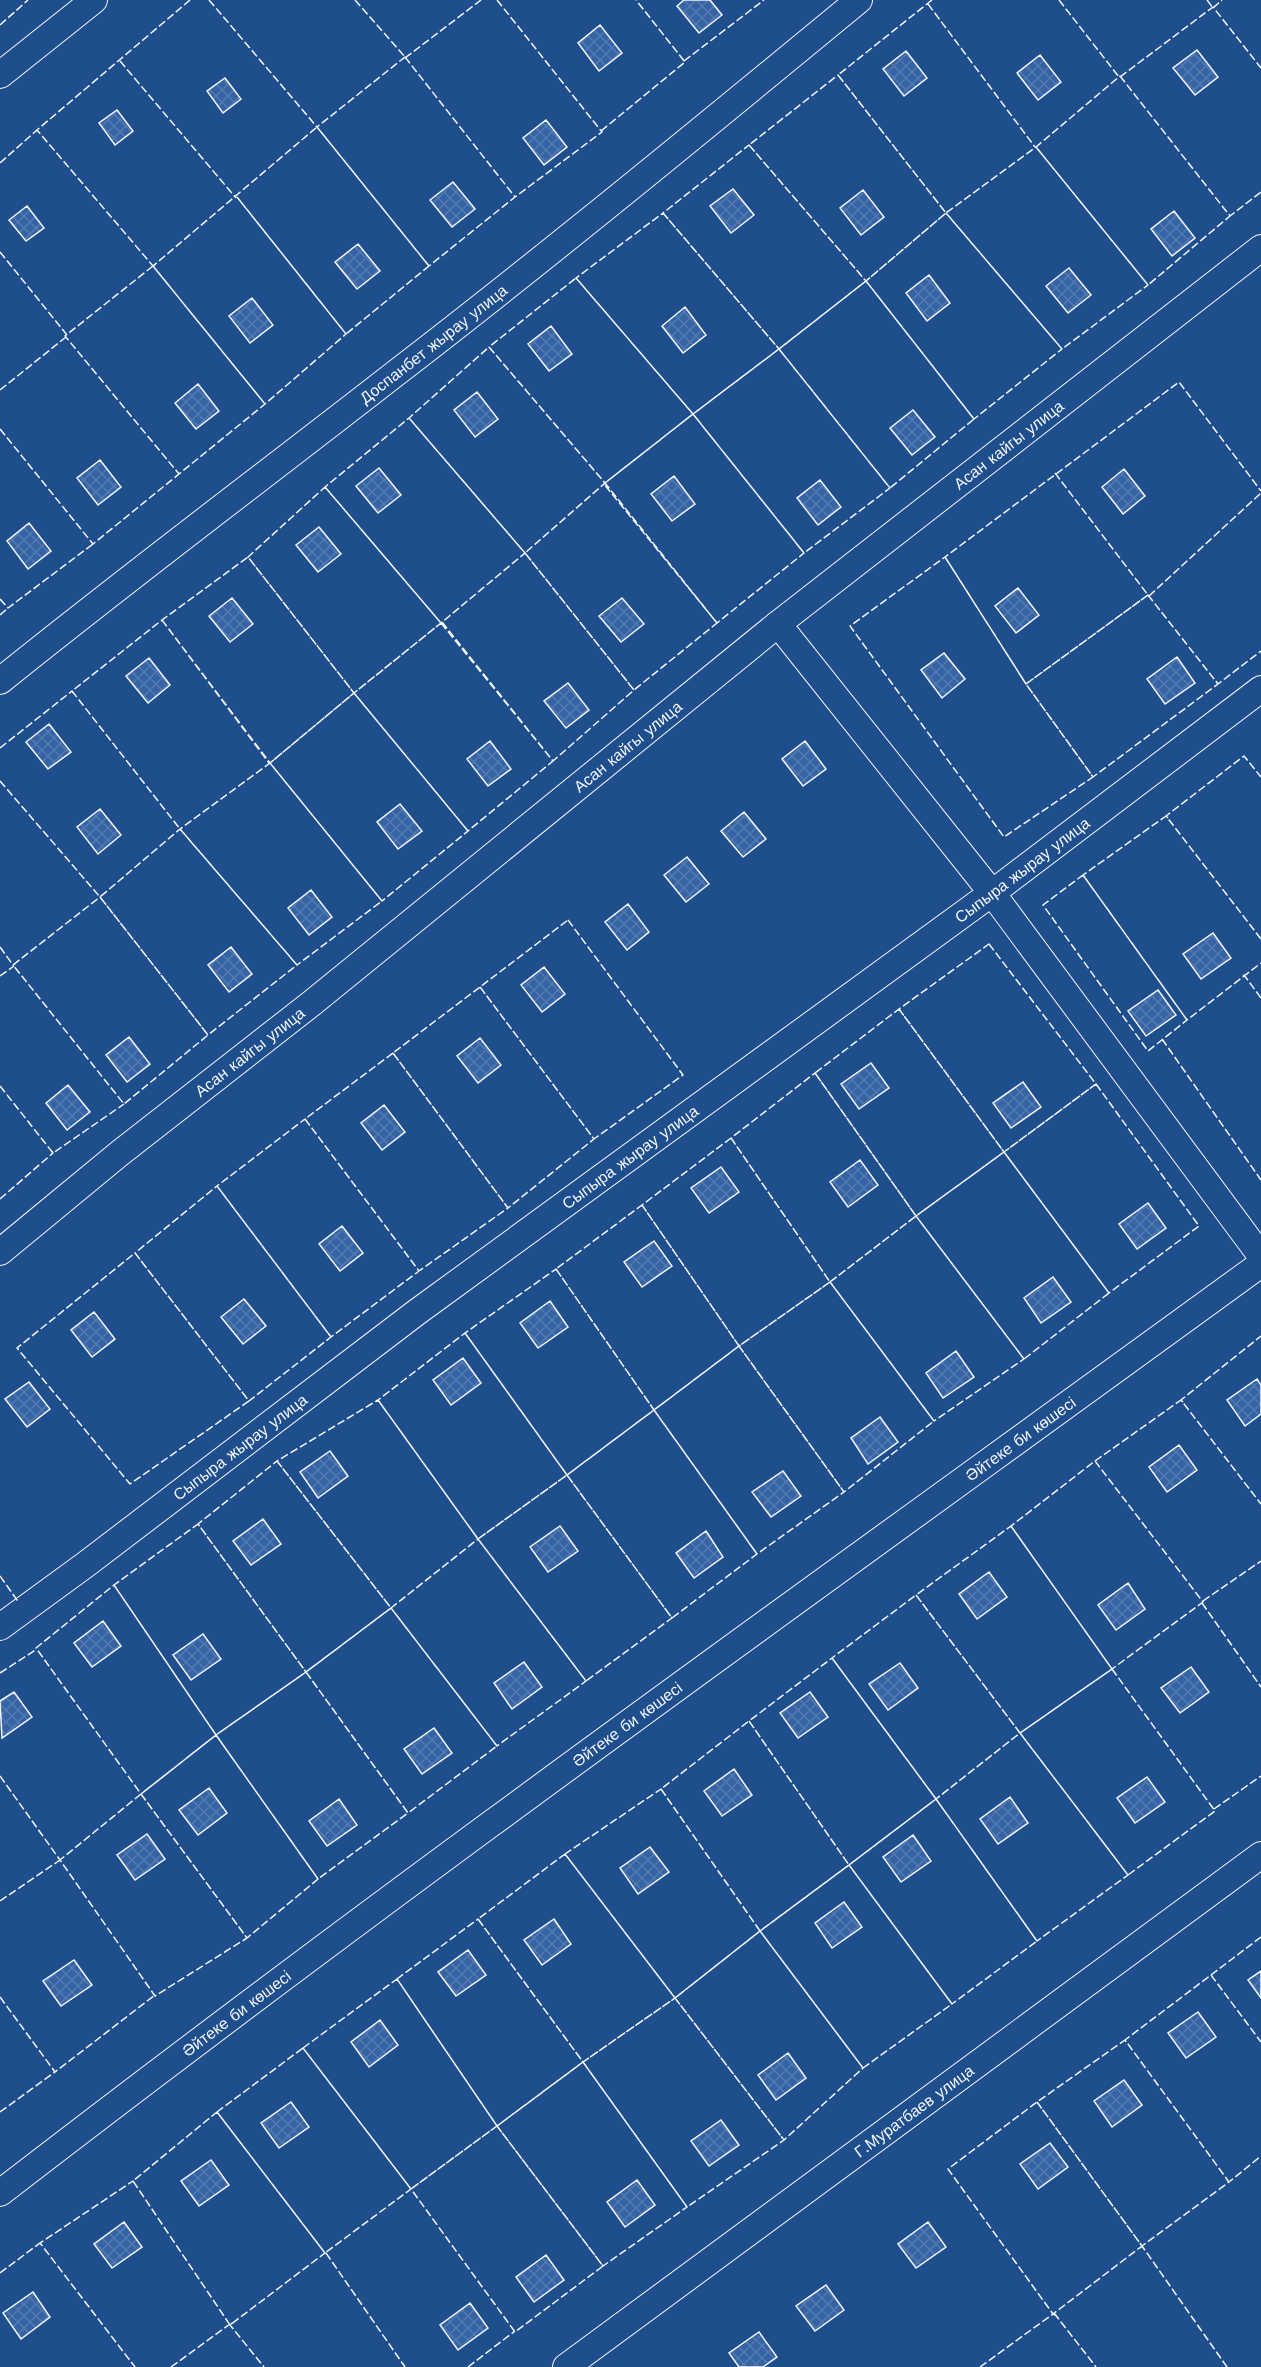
<svg xmlns="http://www.w3.org/2000/svg" width="1261" height="2367" font-family="'Work Sans',sans-serif">
<defs>
<pattern id="building-cross-hatch" width="8" height="8" patternUnits="userSpaceOnUse" patternTransform="scale(1.5)"><rect width="8" height="8" fill="#3563a3"/><path d="M0 0l8 8M0 8l8-8" fill="none" stroke="#537ab1"/></pattern>
</defs>
<rect width="100%" height="100%" fill="#1f4e8c"/>
<path fill="url(#building-cross-hatch)" stroke="#f2f6ff" stroke-width="1.5" d="M684,0H710L722,15L699,33L677,6Z
M600,25L622,53L599,71L578,43Z
M1197,50L1218,77L1195,95L1173,68Z
M906,51L927,78L904,96L883,69Z
M1040,55L1061,82L1038,100L1017,73Z
M225,78L241,99L223,113L207,91Z
M117,110L133,131L115,145L99,123Z
M546,120L567,147L544,165L523,138Z
M453,182L475,209L452,227L430,200Z
M733,189L754,215L731,233L710,206Z
M863,190L884,217L861,235L840,208Z
M27,206L44,228L26,241L9,220Z
M1174,211L1195,238L1172,256L1151,229Z
M358,244L380,271L357,289L335,262Z
M1069,268L1091,295L1068,313L1046,286Z
M929,275L950,303L927,321L906,293Z
M252,298L273,325L250,343L229,316Z
M685,307L706,335L683,353L662,326Z
M551,326L572,354L549,371L528,344Z
M198,384L219,411L196,429L175,403Z
M477,392L498,419L475,437L454,410Z
M913,410L935,437L912,455L890,428Z
M100,460L121,487L98,505L77,478Z
M379,468L401,495L378,513L356,486Z
M1124,469L1145,496L1123,514L1102,487Z
M674,476L695,504L672,521L651,494Z
M820,480L841,507L818,525L797,498Z
M29,523L51,551L28,569L7,541Z
M319,527L341,554L318,572L296,545Z
M1018,588L1039,615L1016,633L995,606Z
M232,598L253,624L230,642L209,616Z
M622,598L644,624L621,642L599,616Z
M944,653L965,679L942,698L921,670Z
M1177,657L1195,683L1165,704L1147,679Z
M149,658L170,685L148,703L126,676Z
M568,683L589,710L566,728L544,701Z
M49,724L71,752L48,769L26,742Z
M490,741L511,769L488,786L467,759Z
M805,741L826,769L803,786L782,759Z
M400,804L422,831L398,849L377,822Z
M100,809L121,835L98,854L77,827Z
M744,812L766,839L743,857L721,831Z
M687,857L709,884L686,902L664,875Z
M311,890L332,917L309,935L288,908Z
M628,904L649,932L627,950L605,922Z
M1213,933L1231,958L1201,979L1183,954Z
M231,947L252,974L229,992L208,965Z
M544,967L565,994L542,1012L521,985Z
M1158,990L1176,1015L1146,1036L1128,1011Z
M129,1037L150,1064L127,1082L106,1055Z
M480,1038L501,1065L478,1083L457,1056Z
M871,1063L889,1088L859,1109L841,1084Z
M1023,1082L1041,1107L1011,1128L993,1103Z
M68,1085L90,1112L67,1130L46,1103Z
M384,1105L405,1132L382,1150L361,1123Z
M860,1160L878,1185L848,1207L830,1182Z
M721,1167L739,1192L709,1213L691,1188Z
M1148,1203L1166,1228L1137,1249L1119,1224Z
M342,1226L363,1253L340,1271L319,1244Z
M654,1241L672,1266L642,1287L624,1262Z
M1053,1277L1071,1302L1041,1323L1024,1298Z
M244,1299L266,1326L243,1344L221,1317Z
M550,1301L568,1327L538,1348L520,1323Z
M94,1312L115,1339L92,1357L71,1330Z
M956,1351L974,1377L943,1398L926,1373Z
M463,1358L481,1383L451,1405L433,1380Z
M1257,1379L1261,1385V1414L1245,1426L1227,1400Z
M29,1382L50,1409L27,1427L5,1399Z
M880,1417L898,1442L868,1464L851,1438Z
M1179,1445L1197,1470L1167,1492L1149,1467Z
M330,1451L348,1476L318,1498L300,1472Z
M783,1471L801,1496L771,1517L752,1492Z
M263,1519L281,1544L251,1565L233,1541Z
M560,1526L578,1551L548,1572L530,1547Z
M706,1531L723,1557L694,1578L676,1553Z
M989,1572L1007,1597L977,1619L959,1594Z
M1128,1583L1145,1609L1116,1630L1098,1605Z
M103,1621L121,1646L92,1667L74,1643Z
M203,1634L221,1659L191,1680L173,1655Z
M524,1662L542,1687L512,1709L494,1683Z
M900,1663L918,1688L888,1710L869,1684Z
M1191,1667L1209,1692L1180,1713L1161,1688Z
M14,1692L32,1717L2,1738L0,1701Z
M810,1692L828,1717L798,1738L780,1713Z
M434,1728L452,1753L422,1774L404,1749Z
M734,1769L752,1795L722,1816L704,1791Z
M1147,1777L1165,1802L1135,1823L1117,1798Z
M209,1788L227,1813L198,1835L179,1810Z
M1010,1797L1028,1823L998,1844L980,1819Z
M339,1799L357,1825L327,1846L309,1821Z
M147,1834L165,1859L135,1880L117,1855Z
M913,1835L931,1861L901,1882L883,1857Z
M650,1847L669,1872L638,1894L620,1868Z
M844,1902L862,1927L832,1948L815,1923Z
M554,1919L571,1944L542,1965L524,1940Z
M468,1950L486,1975L456,1996L438,1972Z
M74,1960L92,1985L61,2006L43,1981Z
M1261,1971V1998L1248,1980Z
M1198,2012L1216,2037L1186,2058L1168,2033Z
M380,2020L398,2045L369,2067L351,2042Z
M788,2053L806,2078L776,2100L758,2075Z
M1124,2080L1142,2105L1112,2127L1094,2101Z
M291,2102L309,2127L279,2148L261,2123Z
M721,2120L739,2145L709,2166L691,2141Z
M1050,2143L1068,2167L1038,2189L1020,2164Z
M211,2160L229,2185L199,2206L181,2181Z
M637,2180L655,2205L625,2227L607,2202Z
M124,2222L142,2247L112,2268L94,2244Z
M928,2222L946,2247L916,2268L898,2244Z
M546,2255L564,2280L534,2302L516,2277Z
M826,2285L844,2310L815,2331L796,2306Z
M33,2292L50,2317L21,2339L3,2313Z
M470,2303L488,2328L458,2350L440,2325Z
M759,2332L777,2357L763,2367H739L729,2353Z"/>
<g fill="none" stroke-linecap="round" stroke-linejoin="round">
<defs>
<g id="street">
<path d="M0,75L94,0"/>
<path d="M778,624L992,893L1261,1256"/>
<path id="s1" d="M0,681C130,576 264,476 396,373C553,252 706,126 859,0"/>
<path id="s2" d="M0,1252L120,1153L312,1003L778,624L1261,248"/>
<path id="s3" d="M0,1627L85,1565L417,1312L992,893L1261,689"/>
<path id="s4" d="M0,2193C413,1874 839,1571 1261,1264"/>
<path id="s5" d="M566,2367L1261,1855"/>
</g>
</defs>
<use href="#street" stroke="#f2f6ff" stroke-width="28"/>
<use href="#street" stroke="#1f4e8c" stroke-width="26"/>
<path stroke="#f2f6ff" stroke-width="1.5" stroke-dasharray="8 3" stroke-linecap="butt" d="M209,0L317,127
M355,0L405,57L403,59
M497,0L602,132L515,197
M932,0L838,75L946,213L948,211
M1059,0L1119,77
M1207,0L1213,8
M928,4L1035,147
M1213,8L1222,0
M0,25L28,0
M405,57L515,197L429,266L317,127Z
M405,58L481,0
M120,61L236,198
M684,61L764,0
M838,75L946,213L866,281L749,145Z
M1120,76L1230,216L1148,285L1036,147Z
M1120,77L1213,7L1261,68
M601,131L685,62L636,0
M749,145L866,281L779,349L663,213Z
M0,163L37,130L38,131
M237,197L346,334L429,266L317,127L153,266L265,404L346,334L237,197
M663,213L779,349L693,414L576,278Z
M946,213L1062,349L974,419L866,281L946,213L1036,147L1148,285L1062,349L946,213
M1229,214L1230,216L1261,192
M0,252L67,335
M155,265L153,266L37,130L190,0
M153,266L265,404L179,474L65,336Z
M576,278L693,414L605,483L489,347Z
M866,281L974,419L890,488L779,349Z
M779,349L890,488L804,553L693,414Z
M0,390L66,337
M693,414L804,553L717,623L605,483Z
M409,418L525,553L441,623L325,487L409,418L489,347L605,483L525,553L409,418
M0,429L93,544L179,474L178,473
M1055,473L1148,595L1026,684L945,557L1179,382L1261,491
M325,487L441,623L354,693L248,557Z
M525,553L634,690L717,623L604,484
M945,557L1026,684L1093,777L1004,837L850,626Z
M1148,595L1218,684L1093,777L1026,684Z
M1149,596L1261,493
M0,599L8,608L93,544
M0,615L8,608
M162,620L269,763
M162,620L270,763L354,693L248,557L162,620L72,691L180,829L182,828
M442,622L553,761L634,690L525,553
M441,623L553,761L468,831L354,693Z
M1216,681L1218,684L1261,651
M354,693L468,831L382,901L270,763Z
M0,748L72,691L73,693
M0,781L100,897L102,895
M1168,818L1166,816L1244,756L1261,777
M180,829L297,965L382,901L270,763L180,829L100,897L208,1035L297,965L180,829
M1083,875L1187,1020L1148,1051L1043,905Z
M100,897L208,1035L124,1104L13,965Z
M568,920L683,1075L594,1139L480,987Z
M1261,939L1166,816L1083,875L1187,1020L1261,963
M989,944L1096,1084L1004,1152L899,1009Z
M0,947L13,965L15,964
M0,976L14,966
M1243,976L1244,975L1261,998
M480,987L594,1139L508,1208L393,1053Z
M899,1009L1004,1152L916,1216L815,1073Z
M1162,1039L1261,1180
M393,1053L508,1208L419,1271L305,1119Z
M815,1073L916,1216L830,1282L731,1138Z
M1096,1084L1199,1226L1109,1293L1004,1152Z
M0,1086L53,1153L124,1104
M305,1119L419,1271L331,1337L217,1186Z
M731,1138L830,1282L739,1346L642,1205Z
M1004,1152L1109,1293L1024,1359L916,1216Z
M217,1186L331,1337L249,1401L135,1253Z
M0,1199L53,1153L52,1151
M642,1205L739,1346L654,1410L556,1269Z
M916,1216L1024,1359L934,1421L830,1282Z
M135,1253L249,1401L130,1484L17,1348Z
M556,1269L654,1410L567,1475L465,1333Z
M830,1282L934,1421L844,1492L739,1346Z
M465,1333L567,1475L478,1539L378,1400Z
M739,1346L844,1492L757,1554L654,1410Z
M378,1400L478,1539L391,1608L277,1461Z
M1183,1402L1181,1400L1261,1336
M654,1410L757,1554L672,1618L567,1475Z
M277,1461L391,1608L306,1672L198,1524Z
M1095,1461L1203,1602L1112,1669L1011,1526Z
M1095,1461L1181,1400L1261,1504
M567,1475L672,1618L586,1681L478,1539Z
M1011,1526L1112,1669L1020,1733L916,1595Z
M478,1539L586,1681L497,1746L391,1608Z
M0,1576L17,1600L14,1602
M114,1585L216,1735L306,1672L198,1524L114,1585L36,1648L141,1794L216,1735L114,1585
M916,1595L1020,1733L936,1799L832,1658Z
M1203,1601L1261,1561
M1202,1603L1261,1687
M391,1608L497,1746L408,1813L306,1672Z
M832,1658L936,1799L849,1865L749,1721Z
M1112,1669L1215,1811L1128,1875L1020,1733Z
M306,1672L408,1813L318,1879L216,1735Z
M0,1673L37,1649
M749,1721L849,1865L760,1931L661,1789Z
M1020,1733L1128,1875L1037,1941L936,1799Z
M216,1735L318,1879L247,1938L141,1794Z
M0,1776L60,1860L61,1859
M661,1789L760,1931L675,1998L565,1854Z
M141,1794L247,1938L155,1996L60,1860Z
M936,1799L1037,1941L952,2004L849,1865Z
M1214,1809L1261,1776
M565,1854L675,1998L583,2062L478,1919Z
M849,1865L952,2004L863,2068L760,1931Z
M0,1901L60,1860
M478,1919L583,2062L497,2126L397,1979Z
M760,1931L863,2068L784,2140L675,1998Z
M1211,1975L1261,1937
M397,1979L497,2126L411,2189L303,2048Z
M0,1997L55,2072L155,1995
M675,1998L784,2140L687,2207L583,2062Z
M1126,2042L1125,2040L1211,1975L1261,2042
M303,2048L411,2189L325,2253L217,2112Z
M583,2062L687,2207L603,2266L497,2126Z
M1037,2102L1142,2246L1053,2314L948,2169L1037,2102L1125,2040L1229,2182L1142,2246L1037,2102
M0,2112L55,2072L53,2069
M217,2112L325,2253L230,2325L133,2181Z
M497,2126L603,2266L515,2332L411,2189Z
M1227,2180L1229,2182L1261,2156
M134,2183L133,2181L40,2243L135,2367
M1140,2248L1142,2246L1227,2367
M326,2253L405,2367
M0,2273L40,2243
M1054,2313L1096,2367
M232,2323L230,2325L264,2367
M171,2367L230,2324
M468,2367L515,2331
M980,2367L1053,2314L1055,2315"/>
</g>
<g text-anchor="middle" dominant-baseline="central" stroke-width="4.5" stroke-linejoin="round" paint-order="stroke">
<g font-size="16" fill="#f2f6ff" stroke="#1f4e8c">
<text stroke="none"><textPath href="#s1" startOffset="549">Доспанбет жырау улица</textPath></text>
<text stroke="none"><textPath href="#s2" startOffset="1292">Асан кайгы улица</textPath></text>
<text stroke="none"><textPath href="#s2" startOffset="806">Асан кайгы улица</textPath></text>
<text stroke="none"><textPath href="#s3" startOffset="1272">Сыпыра жырау улица</textPath></text>
<text stroke="none"><textPath href="#s2" startOffset="320">Асан кайгы улица</textPath></text>
<text stroke="none"><textPath href="#s3" startOffset="786">Сыпыра жырау улица</textPath></text>
<text stroke="none"><textPath href="#s4" startOffset="1269">Әйтеке би көшесі</textPath></text>
<text stroke="none"><textPath href="#s3" startOffset="300">Сыпыра жырау улица</textPath></text>
<text stroke="none"><textPath href="#s4" startOffset="783">Әйтеке би көшесі</textPath></text>
<text stroke="none"><textPath href="#s4" startOffset="297">Әйтеке би көшесі</textPath></text>
<text stroke="none"><textPath href="#s5" startOffset="432">Г.Муратбаев улица</textPath></text>
</g>
</g>
</svg>
